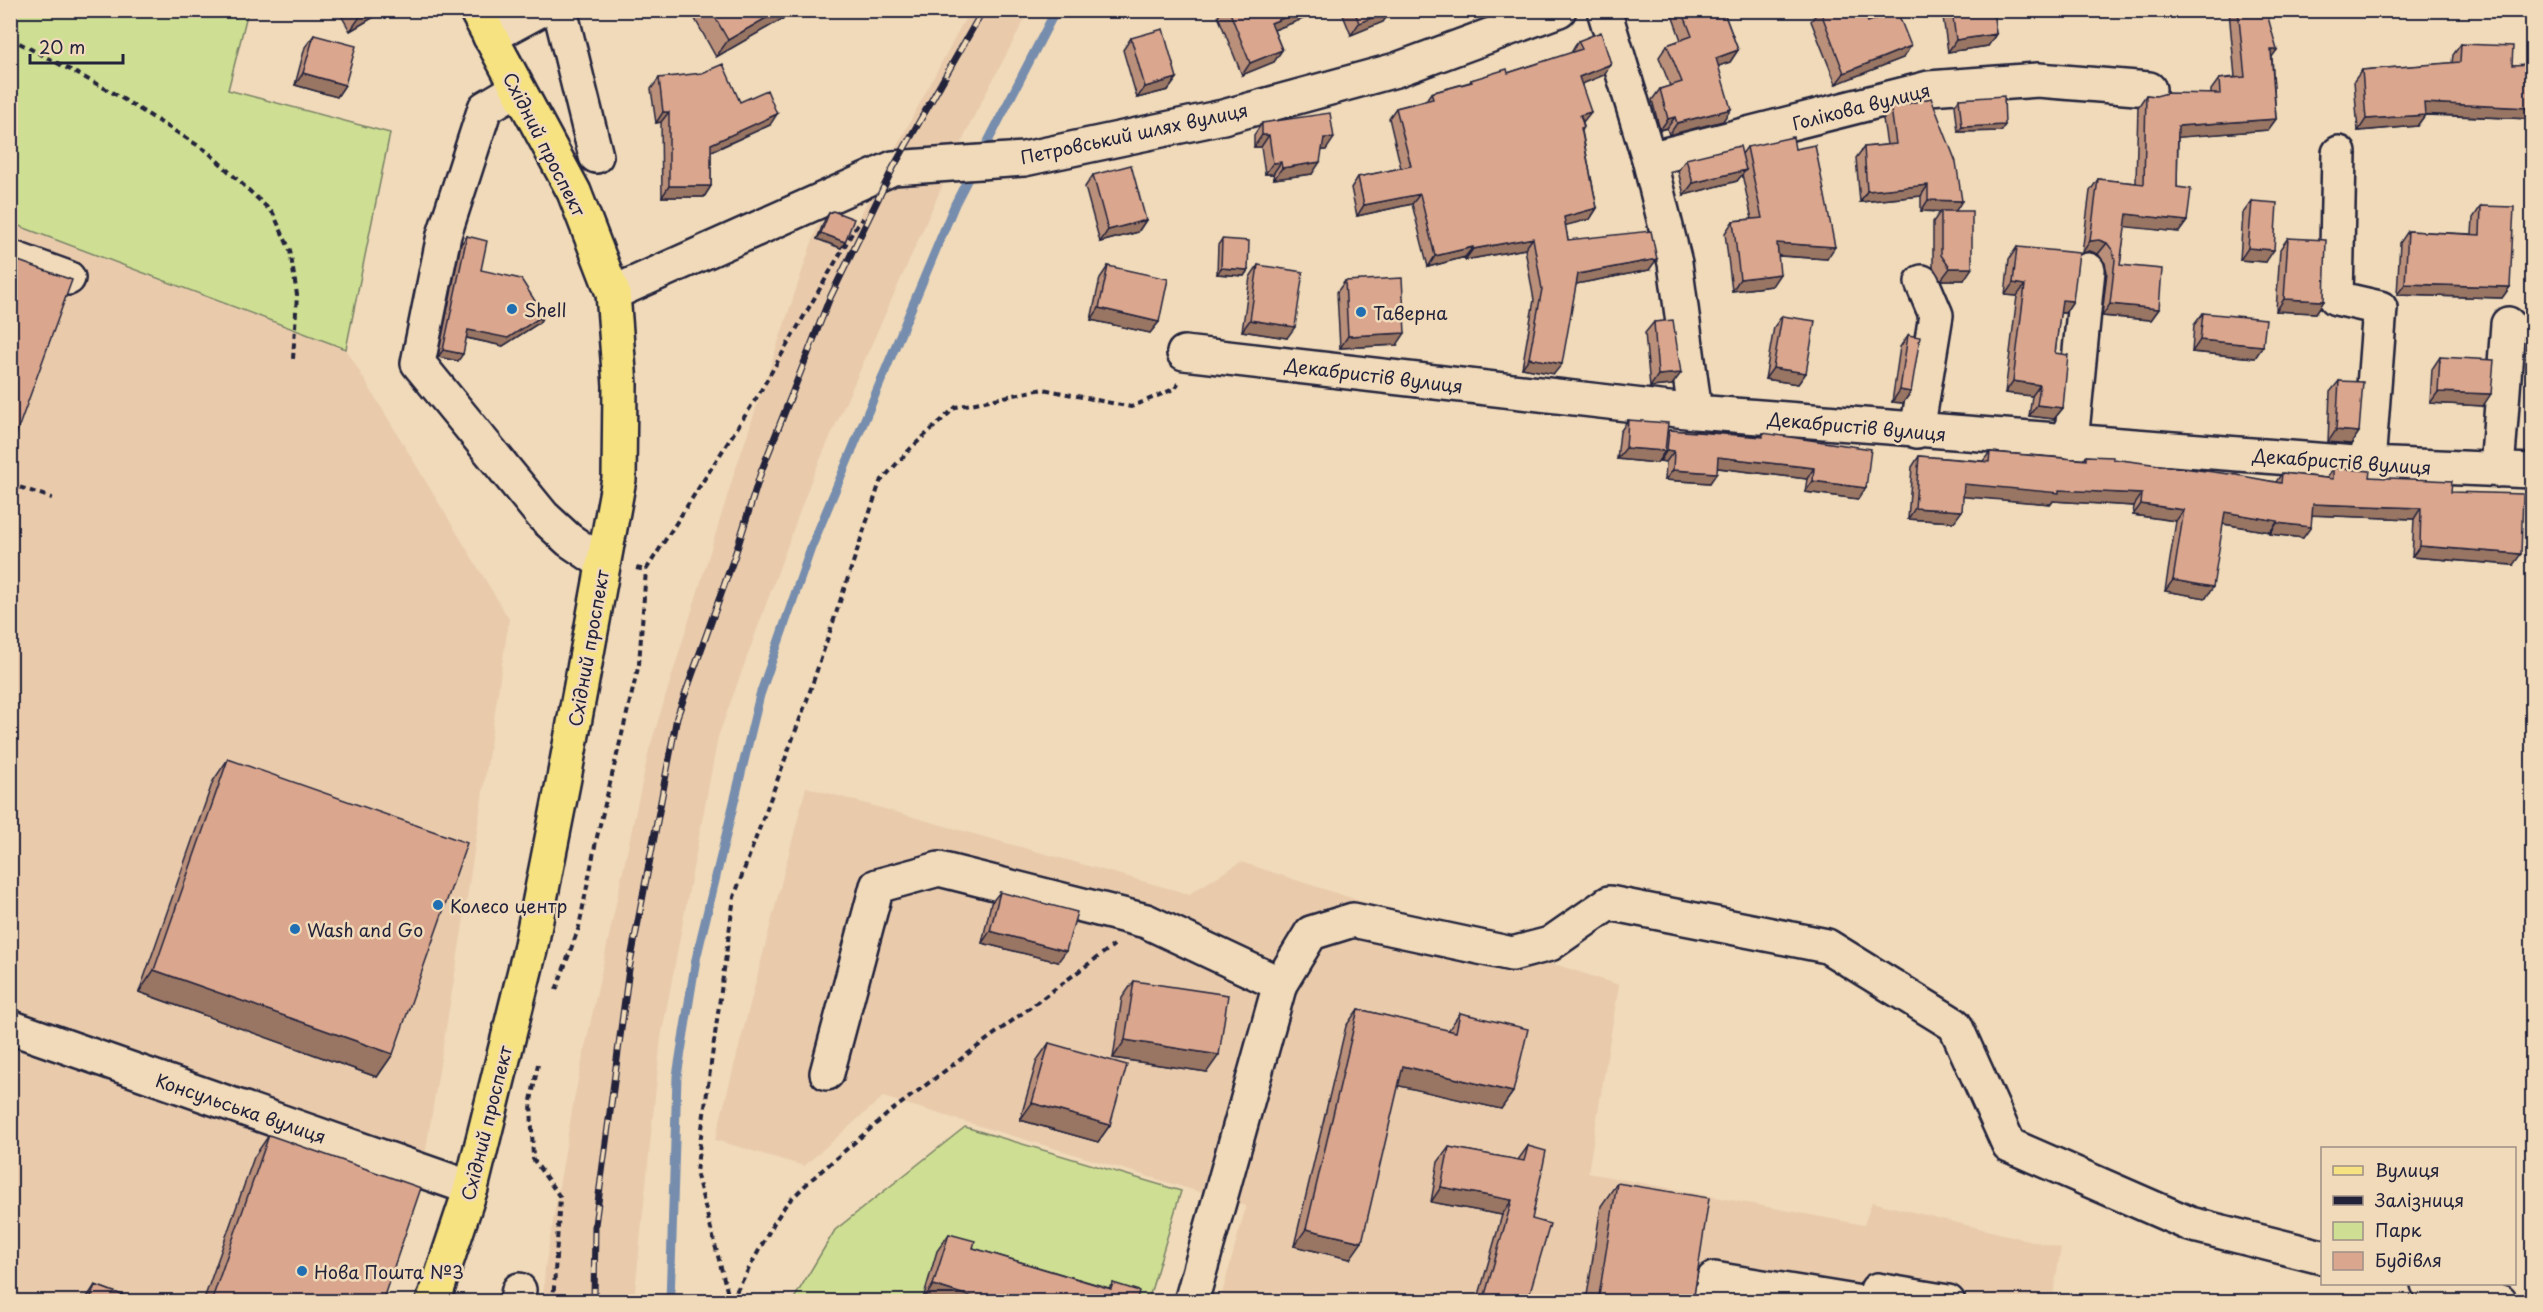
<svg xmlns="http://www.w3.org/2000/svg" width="2543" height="1312" font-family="'Playpen Sans',sans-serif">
<rect width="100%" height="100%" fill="#f0dab9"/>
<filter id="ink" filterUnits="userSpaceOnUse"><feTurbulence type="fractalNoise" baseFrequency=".0167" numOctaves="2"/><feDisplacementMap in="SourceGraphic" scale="12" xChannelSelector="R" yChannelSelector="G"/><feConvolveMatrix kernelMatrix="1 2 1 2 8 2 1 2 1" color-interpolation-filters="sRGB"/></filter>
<g filter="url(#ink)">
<path fill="#e9cbac" d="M969,11H1029L970,124L812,478L718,737L661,1038L634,1301L543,1302L545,1268L574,1099L649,750L734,474L817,227L826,214L856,223Z
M10,223L346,349L509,619L462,931L420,1186L380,1301H11Z
M806,787L1189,894L1241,862L1619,985L1588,1173L1864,1225L1872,1202L2061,1248L2052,1301H1220L1246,1206L883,1097L804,1166L715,1140Z"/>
<path fill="#cede92" stroke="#788066" stroke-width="1.5" d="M11,10L248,11L228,90L390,133L346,349L11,223Z
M965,1127L1181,1191L1148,1301L792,1302L835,1230Z"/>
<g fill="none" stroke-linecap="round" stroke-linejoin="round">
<path stroke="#778dad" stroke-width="9" d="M981,155L1056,10
M670,1302L677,1076L696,959L760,695L811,548L955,204L973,169"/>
<defs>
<path id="minor" d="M560,10L596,156
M1604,10L1649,159L1675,263L1695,412
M490,37L540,10
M517,89L485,108L444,235L418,363L543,516L569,540L603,563
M2339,153L2336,298L2380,308L2368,464
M1649,159L1929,88L2038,80L2149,89
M10,257L68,278
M613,293L893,168L1024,159L1223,117L1396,70L1559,10
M1184,353L1695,412L2368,464L2532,471
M1917,431L1936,315L1922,282
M2071,442L2088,270
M2497,470L2508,324
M1280,984L1311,933L1353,920L1512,954L1550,944L1609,903L1827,946L1955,1025L2009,1145L2190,1224L2322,1257
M10,1027L471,1188
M827,1073L877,886L939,869L1146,921L1280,984L1191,1302
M2428,1284L2500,1302
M516,1302L519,1290
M1710,1302L1714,1279L1855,1302
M1876,1302L1877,1290L1948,1302"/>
<path id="major" d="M433,1302L471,1188L530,950L564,778L619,479L620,385L613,293L574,192L476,10"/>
</defs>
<use href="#minor" stroke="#22223b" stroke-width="38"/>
<use href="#major" stroke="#22223b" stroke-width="38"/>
<path stroke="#22223b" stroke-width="4" stroke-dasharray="6 4.5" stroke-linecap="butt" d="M10,38L110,91L207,151L273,213L290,250L297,295L293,359
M10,484L52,498
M636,568L646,570L757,397L854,230L863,218
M556,990L579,927L596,841L639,664L646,570
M538,1064L531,1101L533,1159L560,1197L553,1302
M731,1301L774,1223L787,1203L812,1179L891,1111L1114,945
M730,1302L696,1172L734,897L807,700L880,482L911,448L956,407L1043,389L1131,407L1176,388L1178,383"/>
<use href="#minor" stroke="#f0dab9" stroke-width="33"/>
<use href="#major" stroke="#f7e281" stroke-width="33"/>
<defs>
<path id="rail" d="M594,1302L595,1225L629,969L677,717L735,555L761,472L829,300L893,168L983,10"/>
</defs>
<use href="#rail" stroke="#22223b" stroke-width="7"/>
<use href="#rail" stroke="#f0dab9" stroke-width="4.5" stroke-dasharray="14" stroke-linecap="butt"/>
</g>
<path fill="#bb907a" stroke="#22223b" stroke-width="1.5" d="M338,10H386L350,31Z
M690,10H798L716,57Z
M1222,10H1326L1274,30L1282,50L1274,62L1242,75L1218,16Z
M1341,10H1391L1383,22L1351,35Z
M1675,10H1723L1738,50L1730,62L1718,66L1723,121L1669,135L1667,128L1660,130L1652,100L1660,89L1670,86L1659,57L1667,45L1681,40L1672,15Z
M1810,10H1863L1868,22L1903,58L1836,84L1811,21L1818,12L1812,15Z
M1942,10H1993L1996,34L1988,46L1948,52Z
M2266,10L2272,57L2276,119L2268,130L2178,137L2177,187L2187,221L2179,232L2125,226L2120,265L2159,309L2151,320L2102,316L2107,272L2105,263L2098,254L2090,251L2082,253L2090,191L2098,179L2136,183L2138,107L2146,95L2156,96L2211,94V90L2219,79L2235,77L2229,11Z
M314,35L345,85L337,97L295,85L305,47Z
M1131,38L1177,78L1168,90L1137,98L1123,50Z
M1578,41L1604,75L1582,84L1583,123L1584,127L1582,131L1597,208L1590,219L1565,225L1568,240L1649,270L1576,284L1554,374L1522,368L1534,300L1525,249L1465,260V257L1428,267L1412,204L1357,216L1351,188L1358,177L1401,168L1389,118L1396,108L1426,100L1431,93L1470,82L1471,80L1508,73L1571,53Z
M2461,44L2512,65L2532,64V119L2425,115L2417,126L2358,131L2354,81L2362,70L2452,63L2453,55Z
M659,78L740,102L770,125L711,152V186L704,197H662L661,122L656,123L651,89Z
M1959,99L2001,131L1958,132L1955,105Z
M1891,108L1956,211L1964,280H1941L1933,267V222L1940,212L1921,211V196L1860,202L1856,158L1864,147L1887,145L1883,119Z
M1262,123L1326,150H1322L1312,174L1274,179L1273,174H1265L1261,147H1254V135Z
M1747,147L1795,149L1827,259L1778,256L1772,286L1732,291L1725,233L1733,221L1752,219L1742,174L1737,181L1684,195L1678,171L1686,159L1742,154Z
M1093,175L1146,220L1138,232L1100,242L1085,187Z
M2252,201L2266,262L2240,260L2243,213Z
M2481,206L2510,287L2502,298L2397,295L2400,243L2408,231L2472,234L2473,218Z
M829,213L845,242L841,248L817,239L825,219Z
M467,236L481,270L544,315L539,323L503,346L466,338L458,361L438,357L461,244Z
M2288,238L2324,301L2316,313L2276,311L2280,249Z
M1222,239L1248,270L1244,276L1217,274L1218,245Z
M2017,247L2073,301L2065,313H2060L2055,353L2063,408L2054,419L2029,416L2032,396L2005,393L2017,296L2005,295L2009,259Z
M1258,265L1287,338L1242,331L1250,277Z
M1108,266L1159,322L1150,333L1091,320L1100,278Z
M1345,281L1397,345L1340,348L1337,292Z
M2203,313L2263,346L2255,358L2192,352L2194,325Z
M1782,316L1806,373L1798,384L1765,379L1774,327Z
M1654,322L1672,385L1650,387L1645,333Z
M1908,335L1911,392L1903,403L1892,402L1900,347Z
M2440,357L2483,406L2430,403L2432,369Z
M2339,381L2359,432L2351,444L2328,442L2330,392Z
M1628,420L1667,433L1669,430L1761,436L1763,433L1866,488L1858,499L1805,492L1807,479L1717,468L1710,483L1665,480L1666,462L1660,461V459L1657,463L1617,459L1620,432Z
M1990,452L2083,460L2086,456L2276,482L2282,473L2327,478L2333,468L2369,477L2451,492L2513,565L2412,557L2414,519L2312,515L2303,538L2270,534V532L2223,524L2206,598L2165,591L2176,521L2133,515L2134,506L2053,501L2051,504L1963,496L1954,522L1908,519L1912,467L1919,456L1983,461Z
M228,759L393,1054L377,1077L139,992L213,781Z
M1000,892L1058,962L982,943L991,903Z
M1134,981L1207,1072L1113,1058L1122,998Z
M1358,1009L1448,1031L1460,1013L1513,1092L1501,1109L1398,1085L1350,1259L1294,1246L1346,1026Z
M1049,1043L1110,1125L1098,1142L1020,1120L1037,1060Z
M269,1135L382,1302H203L254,1157Z
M1528,1146L1532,1219L1527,1302H1477L1502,1215L1431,1202L1438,1162L1449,1147L1518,1160Z
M1617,1183L1693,1302H1586L1601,1206Z
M949,1234L973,1248L1109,1288L1113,1283L1136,1302H922L937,1251Z
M95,1285L141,1302H84Z"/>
<path fill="#997563" stroke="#22223b" stroke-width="1.5" d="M368,10H386L350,31L362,14Z
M780,10H798L716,57L728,40Z
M1303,10H1326L1263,34L1271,23Z
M1391,10L1383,22L1351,35L1359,23Z
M1996,34L1988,46L1948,52L1956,40Z
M1911,46L1903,58L1836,84L1844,73Z
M1282,50L1274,62L1242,75L1250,63Z
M1738,50L1730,62L1708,70L1716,58Z
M2271,50H2277L2269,61Z
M1611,64L1604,75L1572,88L1579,77Z
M303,73L345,85L337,97L295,85Z
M1177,78L1168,90L1137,98L1145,87Z
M2424,103L2532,108V119L2416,114Z
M1731,109L1723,121L1669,135L1677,123Z
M663,112H669L661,122L656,123Z
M1591,112L1583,122L1580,115Z
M777,114L770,125L703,155L711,144Z
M2425,115L2417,126L2358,131L2366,119Z
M1675,117L1667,128L1660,130L1668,119Z
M2276,119L2268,130L2170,138L2178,126Z
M2005,125L2001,131L1958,132L1962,127Z
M1262,135H1269L1261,147H1254Z
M1324,138H1334L1326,150H1316Z
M1281,162L1273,174H1265L1273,163Z
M1320,162L1312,174L1274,179L1282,168Z
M1746,170L1737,181L1684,195L1693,183Z
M1928,185L1921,196L1860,202L1867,191Z
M669,186H711L704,197H662Z
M1420,194L1412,204L1357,216L1364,205Z
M1928,200L1962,201L1955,212L1921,211Z
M1597,208L1590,219L1556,228L1564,217Z
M2127,214L2187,221L2179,232L2118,226Z
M1146,220L1138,232L1100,242L1108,230Z
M821,233L845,242L841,248L817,239Z
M1533,238L1525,249L1465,260L1473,249Z
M2099,240L2107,243L2098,254L2090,251L2082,253L2090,241Z
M1777,243L1835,247L1827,259L1769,255Z
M1473,247L1465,257L1428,267L1435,256Z
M2248,248L2274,250L2266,262L2240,260Z
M1657,259L1649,270L1571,285L1578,274Z
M1221,268L1248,270L1244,276L1217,274Z
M1950,268H1972L1964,280H1941Z
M1780,274L1772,286L1732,291L1740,279Z
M2013,283L2025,285L2017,296L2005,295Z
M2405,284L2510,287L2502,298L2397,295Z
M2284,299L2324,301L2316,313L2276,311Z
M2062,300L2073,301L2065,313L2054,312Z
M2110,304L2159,309L2151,320L2102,316Z
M1099,308L1159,322L1150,333L1091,320Z
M544,315L539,323L503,346L463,337L468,330Z
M1250,320L1295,327L1287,338L1242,331Z
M1405,333L1397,345L1340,348L1348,336Z
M2200,340L2263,346L2255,358L2192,352Z
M443,350L463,354L458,361L438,357Z
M1529,358L1562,364L1554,374L1522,368Z
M1773,368L1806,373L1798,384L1765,379Z
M1681,373L1672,385L1650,387L1658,375Z
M2013,381L2040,385L2032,396L2005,393Z
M1900,390L1911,392L1903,403L1892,402Z
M2438,392L2491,394L2483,406L2430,403Z
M2037,405L2063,408L2054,419L2029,416Z
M2336,430L2359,432L2351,444L2328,442Z
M1626,448L1665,451L1657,463L1617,459Z
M1667,450L1674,451L1666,462L1660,461Z
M1718,457L1814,468L1807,479L1711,467Z
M1673,470L1717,473L1710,483L1665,480Z
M1813,481L1866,488L1858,499L1805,492Z
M1964,484L2142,494L2134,506L2053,501L2051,504L1956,496Z
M2141,504L2184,510L2176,521L2133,515Z
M2313,504L2421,508L2414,519L2306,515Z
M1915,508L1962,511L1954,522L1908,519Z
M2225,512L2278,521L2270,532L2218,523Z
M2277,523L2311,527L2303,538L2270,534Z
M2420,546L2521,554L2513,565L2412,557Z
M2173,580L2213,587L2206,598L2165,591Z
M990,931L1066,951L1058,962L982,943Z
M154,970L393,1054L377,1077L139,992Z
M1125,1040L1219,1055L1207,1072L1113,1058Z
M1403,1066L1513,1092L1501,1109L1391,1084Z
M1032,1103L1110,1125L1098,1142L1020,1120Z
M1441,1187L1512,1200L1502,1215L1431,1202Z
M1306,1229L1362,1242L1350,1259L1294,1246Z
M933,1285L989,1302H922Z"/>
<path fill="#daa78e" stroke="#22223b" stroke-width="1.5" d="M360,10H368L362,14Z
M711,10H780L728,40Z
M1229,10H1303L1271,23L1282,50L1250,63Z
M1354,10H1391L1359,23Z
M1682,10H1723L1738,50L1716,58L1731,109L1677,123L1675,117L1668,119L1660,89L1682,82L1667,45L1692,36Z
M1820,10H1863L1868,22L1897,11L1911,46L1844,73Z
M1952,10H1993L1996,34L1956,40Z
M2238,10H2266L2277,50H2271L2276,119L2178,126L2177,187L2191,189L2187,221L2127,214L2120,265L2162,269L2159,309L2110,304L2115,260L2113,251L2107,243L2099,240L2090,241L2098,179L2144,184L2146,95L2156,96L2167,93L2220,94L2219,79L2245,77Z
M1163,29L1177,78L1145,87L1131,38Z
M1601,32L1611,64L1579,77L1591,112L1580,115L1584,127L1581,128L1597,208L1564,217L1568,240L1651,231L1657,259L1578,274L1562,364L1529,358L1542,289L1533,238L1473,249V247L1435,256L1420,194L1364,205L1358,177L1411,166L1396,108L1433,99L1431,93L1472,82L1471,80L1507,69L1508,73L1582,49L1578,41Z
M314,35L356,46L345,85L303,73Z
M2461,44L2513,46L2512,65L2532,64V108L2424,103L2425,115L2366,119L2362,70L2460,62Z
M723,64L740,102L767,90L777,114L711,144V186H669V112H663L659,78L702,73Z
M2004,96L2005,125L1962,127L1959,99Z
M1931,98L1956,162L1962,201L1928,200V185L1867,191L1864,147L1896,144L1891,108Z
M1330,113L1334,138H1324L1320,162L1282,168L1281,162L1273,163L1269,135H1262V123Z
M1793,137L1795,149L1815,145L1835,247L1777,243L1780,274L1740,279L1733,221L1762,218L1747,147Z
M1740,146L1746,170L1693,183L1686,159Z
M1131,165L1146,220L1108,230L1093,175Z
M2252,201L2277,203L2274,250L2248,248Z
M2481,206L2514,207L2510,287L2405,284L2408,231L2480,235Z
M833,211L854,219L845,242L821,233L829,213Z
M1941,211H1972V268H1950L1941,255Z
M467,236L487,241L481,270L521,279L544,315L508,338L468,330L463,354L443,350Z
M2288,238L2326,240L2324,301L2284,299Z
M1222,239L1249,241L1248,270L1221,268Z
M2017,247L2079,253L2073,301L2062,300L2055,353L2068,355L2063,408L2037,405L2040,385L2013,381L2025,285L2013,283Z
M10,258L72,280L10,451Z
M1258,265L1303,272L1295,327L1250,320Z
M1108,266L1168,279L1159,322L1099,308Z
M1402,278L1405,333L1348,336L1345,281Z
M2203,313L2266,319L2263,346L2200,340Z
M1782,316L1815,321L1806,373L1773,368Z
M1673,320L1681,373L1658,375L1654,322Z
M1908,335L1920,337L1911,392L1900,390Z
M2440,357L2494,360L2491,394L2438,392Z
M2339,381L2363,382L2359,432L2336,430Z
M1628,420L1668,423L1665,451L1626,448Z
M1669,430L1763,437V433L1871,449L1866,488L1813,481L1814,468L1718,457L1717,473L1673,470L1674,451L1667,450Z
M1990,452L2086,460V456L2113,457V459L2237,475L2281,483L2282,473L2333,479V468L2370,471L2369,477L2452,481L2451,492L2523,494L2521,554L2420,546L2421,508L2313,504L2311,527L2277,523L2278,521L2225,512L2213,587L2173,580L2184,510L2141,504L2142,494L2059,490V493L1964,484L1962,511L1915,508L1919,456L1989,462Z
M228,759L467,843L393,1054L154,970Z
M1000,892L1077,912L1066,951L990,931Z
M1134,981L1228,995L1219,1055L1125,1040Z
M1358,1009L1456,1032L1460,1013L1528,1029L1513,1092L1403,1066L1362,1242L1306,1229Z
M1049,1043L1127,1065L1110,1125L1032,1103Z
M269,1135L421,1188L382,1302H211Z
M1528,1146L1546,1151L1532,1219L1550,1224L1527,1302L1520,1300V1302H1483L1512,1200L1441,1187L1449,1147L1524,1161Z
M1617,1183L1709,1198L1693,1302H1598Z
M949,1234L975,1241L973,1248L1111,1289L1113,1283L1139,1291L1136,1302H989L933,1285Z
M95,1285L141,1302H89Z"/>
</g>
<g fill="#1f6fb2" stroke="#f0dab9" stroke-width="2">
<circle cx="512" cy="309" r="6"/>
<circle cx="1361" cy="312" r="6"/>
<circle cx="438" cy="905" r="6"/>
<circle cx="295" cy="929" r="6"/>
<circle cx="302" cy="1271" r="6"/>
</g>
<g text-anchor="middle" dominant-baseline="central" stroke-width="5" stroke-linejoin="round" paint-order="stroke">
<g font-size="18" fill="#22223b" stroke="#f0dab9">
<text transform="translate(1861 106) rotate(-14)">Голікова вулиця</text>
<text transform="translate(1134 133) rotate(-12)">Петровський шлях вулиця</text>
<text transform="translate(545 144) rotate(63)">Східний проспект</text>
<text transform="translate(1374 375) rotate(7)">Декабристів вулиця</text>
<text transform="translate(1857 426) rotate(5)">Декабристів вулиця</text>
<text transform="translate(2342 461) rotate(4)">Декабристів вулиця</text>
<text transform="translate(588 648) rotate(-80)">Східний проспект</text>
<text transform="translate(241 1108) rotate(19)">Консульська вулиця</text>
<text transform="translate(486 1123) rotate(-76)">Східний проспект</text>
</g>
<g font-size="18" fill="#22223b" stroke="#f0dab9" text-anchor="start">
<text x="524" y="309">Shell</text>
<text x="1373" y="312">Таверна</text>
<text x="450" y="905">Колесо центр</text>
<text x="307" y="929">Wash and Go</text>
<text x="314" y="1271">Нова Пошта №3</text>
</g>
</g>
<rect width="2543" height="1312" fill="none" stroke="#f0dab9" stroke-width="36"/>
<rect x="18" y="18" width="2507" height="1276" fill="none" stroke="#22223b" stroke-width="2" filter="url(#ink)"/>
<rect x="2321" y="1147" width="195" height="138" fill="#f0dab9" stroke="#9e9087" stroke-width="1.5"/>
<rect x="2333" y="1166" width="30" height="9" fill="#f7e281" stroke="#9e9087" stroke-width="1.5"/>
<text x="2375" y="1177" font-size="18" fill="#22223b">Вулиця</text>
<rect x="2333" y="1196" width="30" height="9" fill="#22223b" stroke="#9e9087" stroke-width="1.5"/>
<text x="2375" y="1207" font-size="18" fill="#22223b">Залізниця</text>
<rect x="2333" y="1222" width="30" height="18" fill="#cede92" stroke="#9e9087" stroke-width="1.5"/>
<text x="2375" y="1237" font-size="18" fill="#22223b">Парк</text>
<rect x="2333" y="1252" width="30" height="18" fill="#daa78e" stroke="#9e9087" stroke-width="1.5"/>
<text x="2375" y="1267" font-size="18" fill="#22223b">Будівля</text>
<path d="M30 54v9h93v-9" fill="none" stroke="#22223b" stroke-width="3"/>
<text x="39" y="54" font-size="18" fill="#22223b" stroke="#f0dab9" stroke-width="4.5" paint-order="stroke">20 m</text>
</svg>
